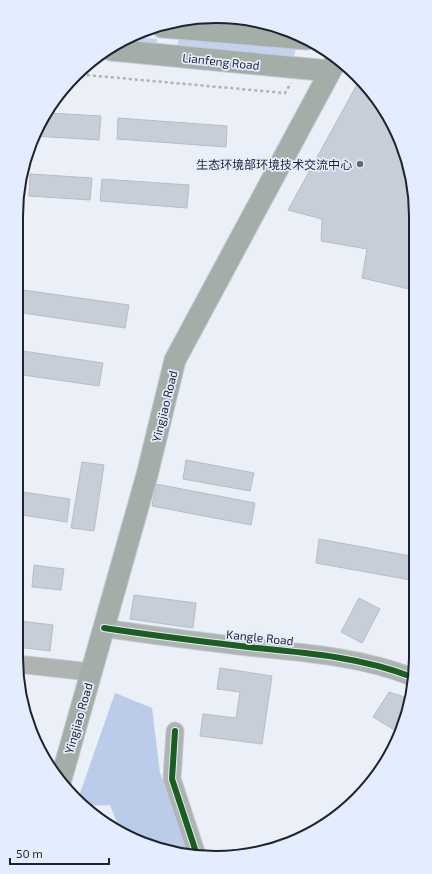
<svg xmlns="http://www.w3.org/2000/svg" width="432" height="874" font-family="'Exo 2','Noto Sans SC',sans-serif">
<rect width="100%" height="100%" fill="#eaeff8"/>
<path fill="#c2d2f1" d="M132,36L157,39V47L121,44Z
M179,37L296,47L294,56L177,48Z"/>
<path fill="#bbcbea" d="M115,693L152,708L160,773L192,855L177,854L120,831L110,805L86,806L78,799Z"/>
<path fill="#c8ced7" stroke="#b8bdc5" d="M360,79L375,94L401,139L414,190V237L409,289L362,278L367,249L321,241L322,219L288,210Z
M49,113L101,116L99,140L34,136Z
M118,118L227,126L226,147L117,139Z
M30,174L92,178L90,200L29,196Z
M102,179L189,185L187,208L100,201Z
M16,223L23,224L21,246H16Z
M16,289L129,305L125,328L16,312Z
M16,350L103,363L99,386L16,374Z
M186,460L254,473L250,491L183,479Z
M82,462L104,465L94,531L71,528Z
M156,484L255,503L251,525L152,506Z
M16,491L70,499L67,522L16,514Z
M319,539L416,557V581L316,563Z
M34,565L64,569L61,590L32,587Z
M134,595L196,603L193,628L130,619Z
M359,598L380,609L362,643L341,632Z
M20,621L53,625L50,651L17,647Z
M220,668L272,676L262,744L200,736L203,714L236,718L240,692L217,689Z
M389,692L408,698L401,734L373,717Z"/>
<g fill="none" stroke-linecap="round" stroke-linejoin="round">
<defs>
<path id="minor" d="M104,628C155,636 206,642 257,648C309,653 364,658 412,677
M17,664L91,672
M175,731L172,779L197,855"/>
<path id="major" d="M162,27L307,39
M111,50L330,71
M60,783L147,475L175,360L338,57"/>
</defs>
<use href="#minor" stroke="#c6cbd3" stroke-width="19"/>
<use href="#major" stroke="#c6cbd3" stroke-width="23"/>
<path stroke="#aeb4b3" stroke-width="2.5" stroke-dasharray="3 3" stroke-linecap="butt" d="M75,74L285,93L291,83"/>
<use href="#minor" stroke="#adb4b1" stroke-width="17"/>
<use href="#major" stroke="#a3aea8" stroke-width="21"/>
<defs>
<path id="cycleway" d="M104,628C155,636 206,642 257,648C309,653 364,658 412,677
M175,731L172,779L197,855"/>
</defs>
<use href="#cycleway" stroke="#e4edfe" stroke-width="8"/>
<use href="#cycleway" stroke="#1b5e20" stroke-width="6"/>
</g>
<circle fill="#656a75" stroke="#e4edfe" stroke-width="1.5" cx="360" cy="164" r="4"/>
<g text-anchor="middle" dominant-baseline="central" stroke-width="3.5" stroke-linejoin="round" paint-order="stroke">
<g font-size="12" fill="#1e232e" stroke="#e4edfe">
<text transform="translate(221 61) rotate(6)">Lianfeng Road</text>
<text transform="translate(164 406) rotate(-76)">Yingjiao Road</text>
<text transform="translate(260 637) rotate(6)">Kangle Road</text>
<text transform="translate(78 718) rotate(-74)">Yingjiao Road</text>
</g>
<g font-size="12" fill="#1e232e" stroke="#e4edfe" text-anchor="end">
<text x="352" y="164">生态环境部环境技术交流中心</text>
</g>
</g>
<path d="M0 0H432V874H0ZM216 23H216A193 193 0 0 1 409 216V658A193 193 0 0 1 216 851H216A193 193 0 0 1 23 658V216A193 193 0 0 1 216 23Z" fill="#e4edfe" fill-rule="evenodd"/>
<path fill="none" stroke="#1e232e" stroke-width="2" d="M216 23H216A193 193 0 0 1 409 216V658A193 193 0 0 1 216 851H216A193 193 0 0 1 23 658V216A193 193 0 0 1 216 23Z"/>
<path d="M10 858v6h99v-6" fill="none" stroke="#1e232e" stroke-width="2"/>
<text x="16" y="858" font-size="12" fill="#1e232e" stroke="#e4edfe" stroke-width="3" paint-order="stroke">50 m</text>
</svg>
